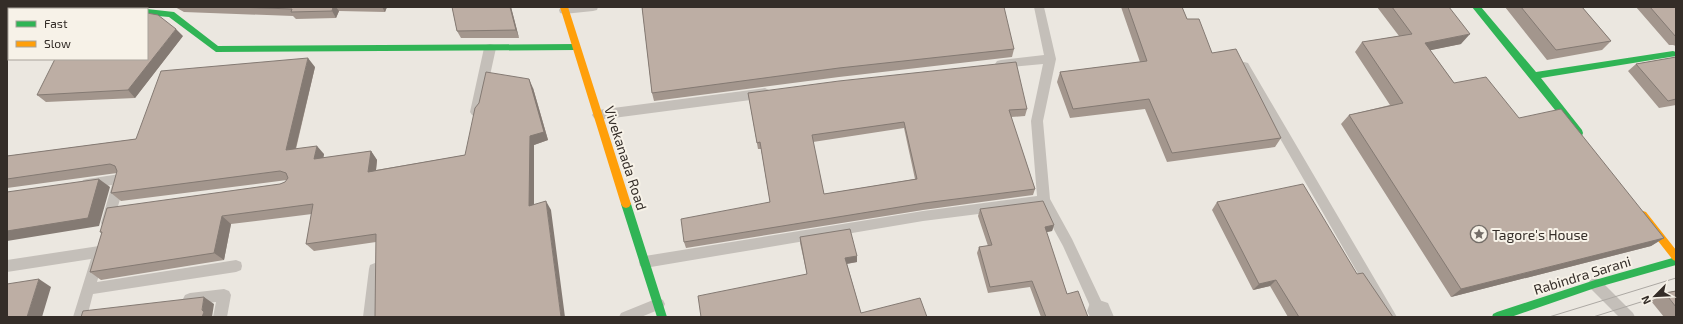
<svg xmlns="http://www.w3.org/2000/svg" width="1683" height="324" font-family="'Exo 2',sans-serif">
<rect width="100%" height="100%" fill="#ebe7e0"/>
<g fill="none" stroke-linecap="round" stroke-linejoin="round">
<path fill="#c4bfb9" fill-rule="evenodd" d="M561,7H598L597,10L593,11L564,14L560,13L559,10Z
M1034,7H1044L1056,59L1043,121L1050,199L1072,239L1106,311L1104,315L1099,317L1094,315L1063,246L1041,206L923,221L645,268L640,266L639,262L640,258L645,256L923,211L1037,196L1031,121L1043,64L1001,68L997,67L995,64L997,61L1001,60L1044,55Z
M490,44L494,45L496,48L482,112L480,115L476,117L472,115L470,112L484,48L486,45Z
M1244,62L1248,63L1397,317H1383L1240,69L1238,66L1240,63Z
M765,88L769,90L771,93L769,96L765,98L598,120L594,118L592,115L594,112L598,110Z
M120,174L124,175L126,179L113,223L111,227L107,228L103,227L101,223L112,185L87,189L83,188L81,184L83,180L87,179Z
M99,246L104,248L105,252L102,256L103,259L97,282L236,260L241,262L242,266L241,270L236,272L93,294L87,317H73L91,259L7,272V260Z
M375,263L380,265L381,269L377,317H363L369,269L370,265Z
M1595,278L1600,280L1633,313L1635,317H1619L1590,288L1588,284L1590,280Z
M224,289L229,291L231,295L227,317H213L216,302L190,305L185,303L183,299L185,295L190,293Z
M658,298L663,300L665,304L663,308L641,317H619L621,313Z"/>
<path fill="#c4bfb9" fill-rule="evenodd" d="M1099,300L1108,303L1114,317H1090L1087,311L1090,303Z"/>
<path fill="#30b455" fill-rule="evenodd" d="M1472,7H1481L1536,72L1673,51L1676,52V56L1541,78L1582,130L1583,133L1582,136H1576Z
M147,9L174,12L218,46L576,44L580,47L576,50L216,52L169,17L147,15Z
M626,200L629,201L631,204L667,317H657L621,204L623,201Z
M1676,257V265L1595,288L1511,317H1492L1493,314L1497,312L1595,280Z"/>
<path fill="#ff9f0a" fill-rule="evenodd" d="M73,7H108L109,9H74Z
M560,7H568L631,204L629,207L626,208L623,207L621,204Z
M1643,211L1646,212L1676,250V261L1673,260L1640,218L1638,215L1640,212Z"/>
<path stroke="#aca8a3" stroke-width="1" d="M1549,317L1676,278
M1593,317L1676,291"/>
</g>
<path fill="#a3968d" fill-rule="evenodd" d="M7,7H36L39,9H9V37L7,38Z
M132,7H139L138,8V9H134Z
M175,7H387L385,12L339,11L336,18L296,19L293,16L184,12Z
M452,7H511L519,38H461L457,31Z
M642,7L1014,49L1012,57L839,77L654,101L652,93Z
M1121,7H1182L1187,19L1212,53L1281,138L1275,147L1167,162L1145,109L1070,118L1057,82L1060,72L1140,62Z
M1377,7H1449L1461,44L1430,50L1454,83L1519,118L1664,238L1651,246L1451,297L1341,124L1349,115L1390,105L1355,52L1362,42L1399,36Z
M1505,7H1582L1611,41L1602,50L1547,60Z
M1636,7H1676V46L1673,45H1669Z
M183,36L135,98L46,102L37,95L147,59Z
M1676,57V105L1659,108L1628,71L1636,64Z
M315,67L296,149L324,154L323,158L371,151L377,160L376,170L465,155L533,88L548,140L534,145V205L551,210L376,242L314,251L306,244L312,214L231,224L224,260L101,280L90,272L102,233L100,232L280,184L285,182L287,180L121,201L111,193L117,173L7,188V156L136,139Z
M748,93L1027,109L1025,116L1011,117L1035,189L1033,195L923,210L686,248L684,242L770,202L761,149H758ZM904,128L915,179L824,194L813,142Z
M1217,202L1357,274L1393,317H1288L1270,286L1253,290L1212,210Z
M980,209L1054,225L1052,231L1046,232L1067,294L1088,317H1041L1030,287L988,293L977,253L979,247L988,246L978,216Z
M800,237L857,256V262L847,264L861,313L701,317L807,274L800,243Z
M1676,291V317H1664L1651,301L1665,293Z"/>
<path fill="#847a73" d="M31,7H36L39,9H30Z
M333,7H336L339,11L336,18L332,11Z
M382,7H387L385,12Z
M510,7H511L519,38L516,30Z
M176,29L183,36L135,98L128,90Z
M1470,34L1461,44L1417,53L1425,43Z
M308,58L315,67L293,159L286,150Z
M529,79L533,88L548,140L534,145V214L529,206Z
M317,146L324,154L322,167L314,159Z
M371,151L377,160L375,180L368,172Z
M99,179L110,187L99,226L7,241V231Z
M546,201L551,210L565,317H561Z
M222,216L231,224L224,260L214,253Z
M1054,225L1052,231L1042,233L1045,227Z
M1664,238L1651,246L1451,297L1461,289Z
M857,256V262L845,264V258Z
M39,279L51,287L42,317H27Z
M1276,280L1270,286L1253,290L1259,284Z
M204,297L214,304L212,317H202V310Z"/>
<path fill="#bdaea4" stroke="#847a73" fill-rule="evenodd" d="M7,7H31L30,9H9V30H7Z
M236,7H333L332,11L291,12L292,9Z
M452,7H510L516,30L457,31Z
M642,7H1004L1014,49L839,68L652,93Z
M1128,7H1182L1187,19H1199L1212,53L1236,49L1281,138L1172,153L1149,99L1073,109L1060,72L1147,61Z
M1392,7H1449L1470,34L1425,43L1454,83L1486,77L1519,118L1561,109L1664,238L1461,289L1349,115L1403,103L1362,42L1412,34Z
M1521,7H1582L1611,41L1556,50Z
M1650,7H1676V37Z
M147,13L158,15L176,29L128,90L37,95L55,59H147Z
M1676,57V99L1668,101L1636,64Z
M308,58L286,150L317,146L314,159L371,151L368,172L465,155L475,108L479,103L486,72L529,79L544,132L530,136L529,206L546,201L561,317H375L376,234L306,244L313,204L222,216L214,253L90,272L102,232H100L107,208L280,184L285,182L288,178L286,173L280,171L111,193L117,171L115,166L110,164L7,179V156L136,139L161,71Z
M1016,62L1027,109L1009,110L1035,189L924,203L684,242L681,219L770,202L760,142L757,143L748,93L839,81ZM904,122L917,179L824,194L812,135Z
M99,179L88,218L7,231V192Z
M1303,184L1357,274L1363,273L1393,317H1299L1276,280L1259,284L1217,202Z
M1043,201L1054,225L1045,227L1067,294L1078,291L1088,317H1046L1032,281L990,287L979,247L992,245L980,209Z
M850,229L857,256L845,258L861,313L920,298L927,317H701L698,296L807,274L800,237Z
M39,279L27,317H7V284Z
M1676,291V307L1665,293Z
M204,297L202,310L204,312L202,317H81L83,311Z"/>
<defs>
<symbol id="sight-ring" viewBox="-11 -11 22 22"><circle r="9.5" fill="#f7f2e8" stroke="#746e68" stroke-width="1.5"/><path d="M0-6L1.8-2.2L6-1.7L2.9 1.2L3.7 5.4L0 3.3L-3.7 5.4L-2.9 1.2L-6-1.7L-1.8-2.2Z" fill="#746e68"/></symbol>
</defs>
<g fill-rule="evenodd">
<use href="#sight-ring" x="1469" y="224" width="20" height="20"/>
</g>
<g text-anchor="middle" dominant-baseline="central" stroke-width="4" stroke-linejoin="round" paint-order="stroke">
<g font-size="14" fill="#342d28" stroke="#f7f2e8">
<text transform="translate(626 158) rotate(72)">Vivekanada Road</text>
<text transform="translate(1582 275) rotate(-17)">Rabindra Sarani</text>
</g>
<g font-size="14" fill="#342d28" stroke="#f7f2e8" text-anchor="start">
<text x="1492" y="234">Tagore's House</text>
</g>
</g>
<rect width="1683" height="324" fill="none" stroke="#342d28" stroke-width="16"/>
<rect x="8" y="8" width="140" height="52" fill="#f7f2e8" stroke="#a9a39b"/>
<rect x="16" y="21" width="20" height="6" fill="#30b455" stroke="#a9a39b"/>
<text x="44" y="28" font-size="12" fill="#342d28">Fast</text>
<rect x="16" y="41" width="20" height="6" fill="#ff9f0a" stroke="#a9a39b"/>
<text x="44" y="48" font-size="12" fill="#342d28">Slow</text>
<g transform="translate(1655 296) rotate(246)" stroke="#f7f2e8" stroke-width="3" paint-order="stroke">
<path d="M0-3L7 15L0 10L-7 15Z" fill="#342d28"/>
<text y="-6" font-size="11" font-weight="bold" text-anchor="middle" fill="#342d28">N</text>
</g>
</svg>
